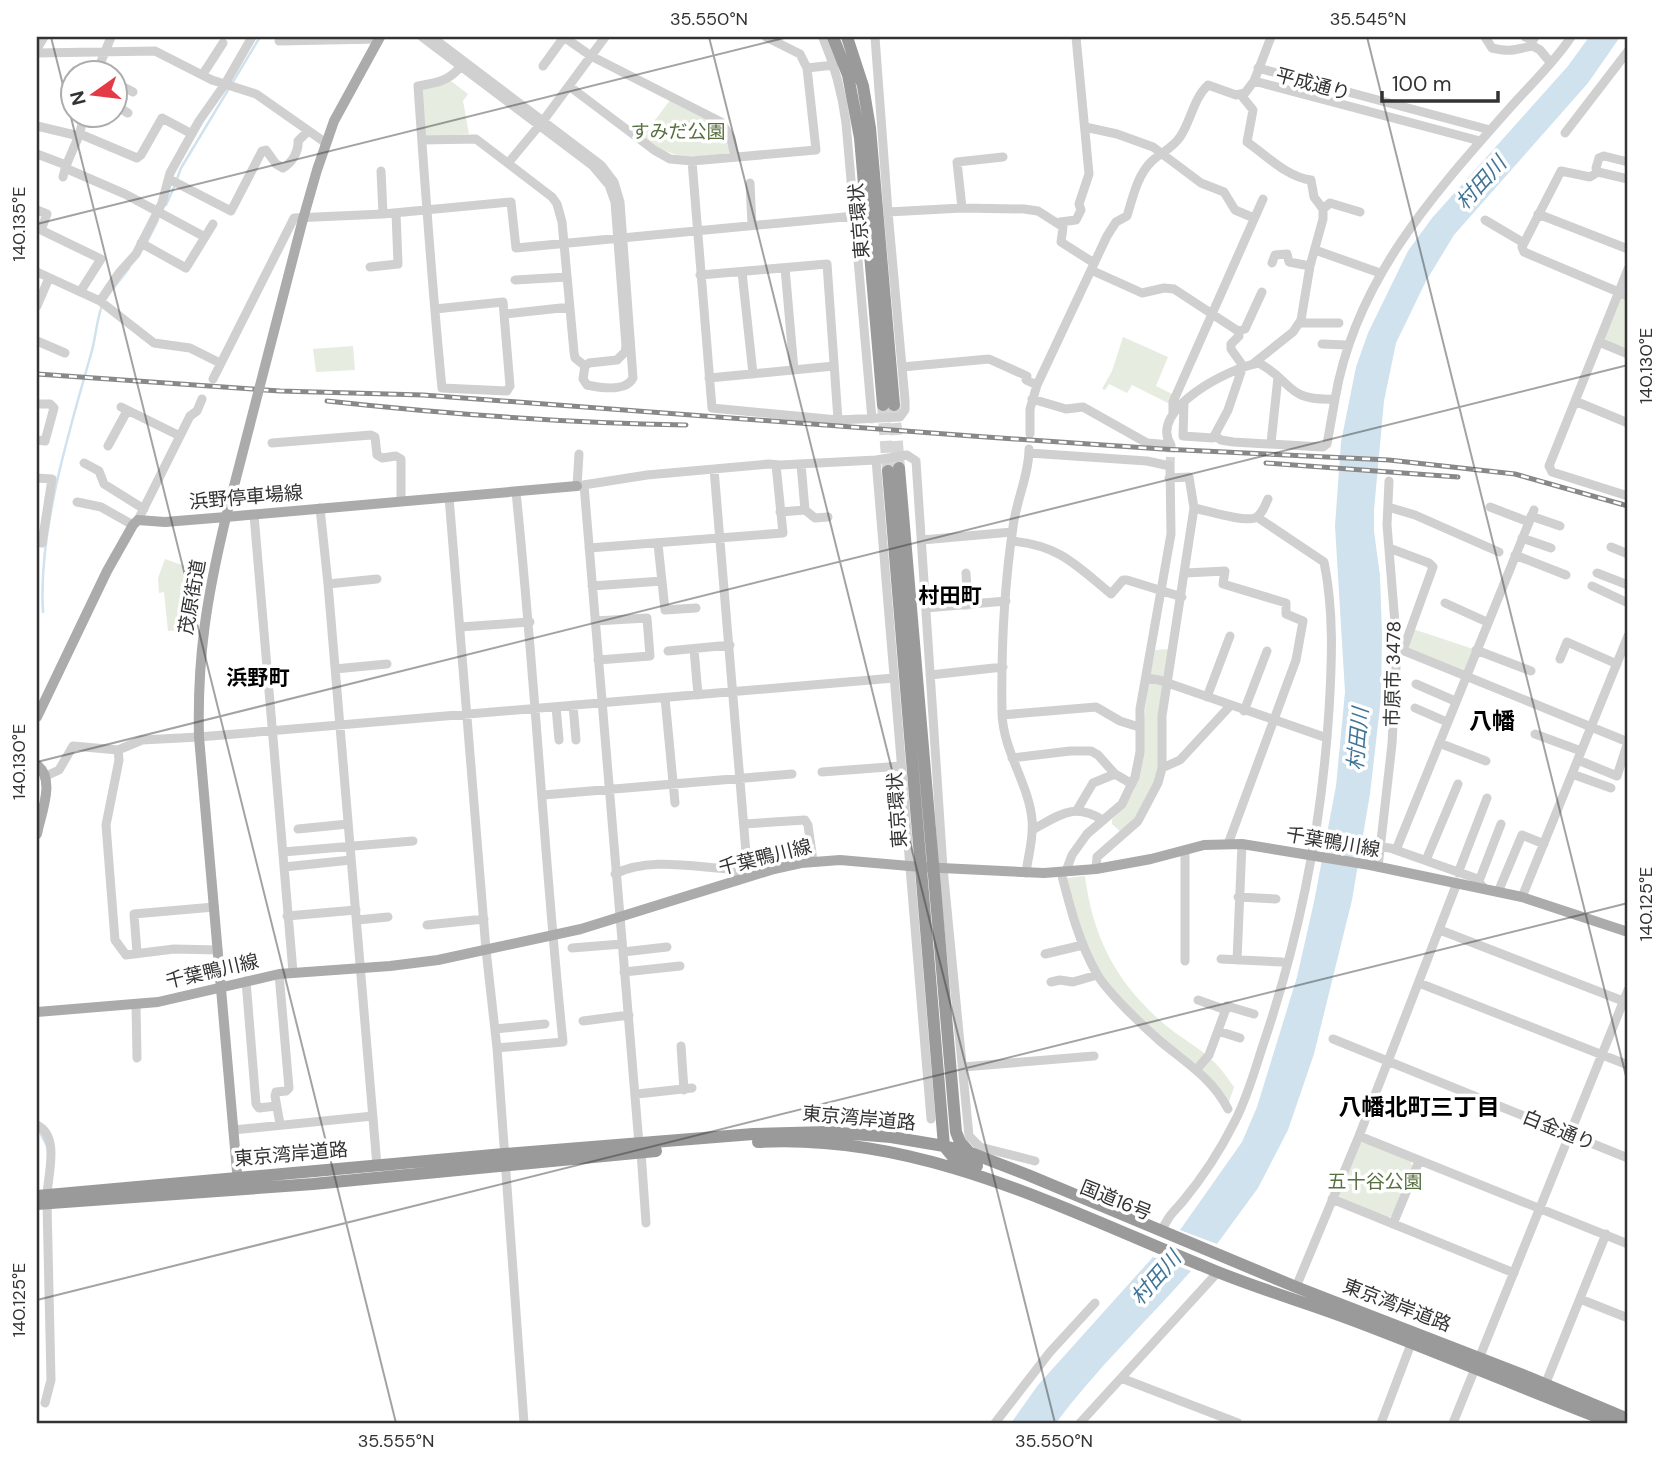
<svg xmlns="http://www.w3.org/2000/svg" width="1665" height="1460" font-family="'DM Sans','Noto Sans JP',sans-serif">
<rect width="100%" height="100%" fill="#fff"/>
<path fill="#e6ecdf" d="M451,81L468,94L463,101L469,134L424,137L421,88L437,86Z
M671,99C693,111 732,122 729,153C689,157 677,162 642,137Z
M1620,295L1628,298V352L1601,341Z
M1123,337L1168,357L1156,386L1174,395L1170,404L1132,385L1127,393L1109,384L1105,390L1102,389L1112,371Z
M353,346L355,370L316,372L313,349Z
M165,559L196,570L198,576L205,577L195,629L168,631L164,592L159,593L158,578Z
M1410,628L1476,650L1465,676L1403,650Z
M1170,649L1160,772L1138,817L1122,833L1112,824V819C1149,786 1140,753 1145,709C1147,689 1151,669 1155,650Z
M1085,876C1093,938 1116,982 1163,1023C1179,1037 1199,1047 1214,1062C1222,1069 1228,1079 1234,1087L1229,1102C1209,1072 1187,1058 1160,1036C1143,1022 1104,984 1095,965C1081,938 1074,908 1067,878Z
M1363,1142L1411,1161L1412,1167L1392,1216L1386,1218L1341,1200L1338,1195L1358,1145Z"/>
<path fill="#cfe2ee" d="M1589,37H1620L1588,83L1454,235L1426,281L1396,343L1384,401L1374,510V531L1380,576L1382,634L1381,698L1370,794L1352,900L1314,1054L1288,1130L1258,1188L1217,1244L1180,1230L1242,1142L1257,1107L1297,977L1314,902L1336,786L1345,692L1335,526L1341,442L1356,367L1368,333L1408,251L1432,218L1568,66Z
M1153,1257L1191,1271C1146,1322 1096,1369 1056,1423H1011L1038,1385Z"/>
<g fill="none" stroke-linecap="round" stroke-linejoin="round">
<path stroke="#cfe2ee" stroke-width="2.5" d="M177,179L181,168L260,37
M166,205L175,185
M147,242L158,220
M43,612C38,531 69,432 91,354C95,341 96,326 100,312C104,297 120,281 129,268
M39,1131L46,1144"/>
<path stroke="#d6d6d6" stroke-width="9" stroke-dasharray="9 4.5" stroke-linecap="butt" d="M1170,466L1171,445"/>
<path stroke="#d6d6d6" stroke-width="12" stroke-dasharray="12 6" stroke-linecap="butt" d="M883,405L888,471
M894,405L899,468"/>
<path stroke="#d0d0d0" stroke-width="9" d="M422,37L593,166L609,185L615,202L626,346L625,352L617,360L589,363L585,366L583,379L587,385C601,388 626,392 633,378L620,202L614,182L601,165L432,37
M826,37L823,38C835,66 842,93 846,123L872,419
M1485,37L1492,48C1513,53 1514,49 1533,46L1540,50L1550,62
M1525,37L1533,40L1535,37
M279,41L379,39
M37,49L44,37
M37,53L155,51L212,80L256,94L326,143
M543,66L564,37L591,56L721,122L731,138L735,157
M807,68L834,65
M1258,68L1490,130
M96,74L111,37
M203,74L223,43
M1254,81L1480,141
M116,83L133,92
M569,86L654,150L670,159L692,161L816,150L807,68L800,54L766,37
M1241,95L1253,110L1247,142C1266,155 1288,178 1311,180L1314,197L1323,209
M116,106L128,113
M37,126L79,136
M1085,127L1117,134L1153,147L1201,183L1224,192L1235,210L1254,218
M1565,133L1628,51
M80,134L137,158L141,155L162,118L192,134
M422,140L476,139L552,197L557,204L562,222L574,352L575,358L585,366
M37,154L66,165
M692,161L712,408L838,420L900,417L905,410V400L888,212L875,37
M509,162L543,121L605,37
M1628,162L1604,156L1599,158L1596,168L1598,172L1628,179
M65,168L125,194L205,237
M381,171L383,214
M1598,172L1590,177L1561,171L1522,247L1524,252L1628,296
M63,177C67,156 82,138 83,116
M169,179L231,211L262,151L266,150L276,164L283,168C292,163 299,151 298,141L308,131
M750,183L752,225
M962,208L957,162L1003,157
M37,210L47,214L41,230L101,259L80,292
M888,212L962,208L1024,209L1038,211L1063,227L1061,242L1094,263
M1538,214L1628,249
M1485,220L1524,243
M1060,222L1076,220L1081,210L1079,204L1089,174L1076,37
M141,243L186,268L213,224
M1315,250L1380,273
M1272,263L1275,255L1287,254L1289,262L1310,266
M370,267L398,264L396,213
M785,268L794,370
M1628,269L1549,466L1552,472L1628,496
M1091,270L1142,293L1164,288L1174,289L1238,331L1245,329L1262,292
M37,272L100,301L154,343L190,348L220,363
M742,272L753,374
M700,275L827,264L838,420
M515,280L567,277
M100,301L119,273L136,254L162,203L170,173L199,121L225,84L252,37
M37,306L49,278
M435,309L503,302L510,386L507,391L442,388C432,288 425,187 418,86C436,83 449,81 460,67
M505,314L570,307
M1299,323H1339
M37,341L65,353
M1599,342L1628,354
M1322,344L1347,345
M1254,363L1293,332L1301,320L1310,266L1323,219V209L1330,203L1360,212
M902,367L989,359L1027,376L1026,380L1037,385
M709,378L834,366
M213,379L294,218L383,214L511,202L516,248L855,216
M1032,399L1066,409L1083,407L1147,443L1171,445C1147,409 1232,367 1259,363C1295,383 1285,401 1335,399C1355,281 1432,196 1508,110C1529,86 1554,63 1571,37
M1575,401L1628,423
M1184,402L1183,436L1213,438L1228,410L1243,366L1231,349V344L1239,336L1238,331
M37,404H50L54,408L45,441L37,440
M121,407L180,436
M1173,412V402L1263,199
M1030,434V409L1037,385L1107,236L1116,222L1127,216C1133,197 1137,176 1151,162C1161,152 1172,149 1180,137C1191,121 1193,99 1208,85L1236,95L1245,93L1254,81L1271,37
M1215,436L1221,440L1233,442L1323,447L1327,444L1335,399
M272,443L371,435L375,437L377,455L382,458L396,456L401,459V501
M1271,443L1278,377
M108,446L127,411
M1029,453L1147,461L1170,466L1171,534L1140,709V752L1135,777L1122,804L1087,834L1072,855L1066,871
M579,454L577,486L647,475L769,464L780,465L876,460L907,455L916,461L943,868L969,1136L980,1147L1035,1161
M876,460L931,1119
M84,463L99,471L104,484L144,509
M801,464L805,510L815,518L828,517
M714,469L747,865L752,876
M37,478L52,479L42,543L37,542
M584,485L639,1144
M449,497L486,950L497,1048L524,1423
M77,502L101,507L133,525
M1388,507L1415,515L1499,552
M1490,507L1529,522
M320,508L328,584L377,1166
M1194,508C1208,511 1243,522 1255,518C1262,515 1265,505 1268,499
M780,512L805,510
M254,515L293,972
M1531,516L1560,526
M138,520L190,416L197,411L202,399
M1522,538L1551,548
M922,540L1012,532
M1011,541C1059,545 1076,565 1111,594L1123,580H1127L1182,597
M658,544L665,610L696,608
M1611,547L1628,554
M589,548L783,533L776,465
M1389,548L1429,563L1433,567L1403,650
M1515,555L1566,575
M966,573L968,605
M1186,573L1225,571L1223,584L1286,603V614L1303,621L1296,660L1228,844
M1597,573L1628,585
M328,584L377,579
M592,586L662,581
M1592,586L1628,603
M1445,603L1487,622
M926,608L1006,601
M595,621L647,618L650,656L598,660
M460,627L530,622
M1397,648L1628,742L1617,776L1578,760
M694,649L698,695
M1476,650L1531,671
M668,651L730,645
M1560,659L1567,642L1617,664
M335,669L387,664
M930,675L1003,667
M1146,678L1159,680L1327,738
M1416,684L1455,701
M1207,697L1230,636
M665,698L675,803
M573,705L576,740
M556,707L559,740
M1415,708L1447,722
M1244,711L1267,651
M1002,715L1096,707L1120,721L1139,727
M1535,734L1581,751
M1439,743L1486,761
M118,750L119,760L106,825L115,940L126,955L174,949L218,950
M1012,758L1070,751H1091L1098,755L1115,774L1132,784
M1162,768L1180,760L1230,706
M822,772L901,766
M1572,774L1611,788
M46,776L59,770L73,746L118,750L142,740L199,737L894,678
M543,795L792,774
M1077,810L1093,783L1115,774
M744,824L805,820L808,825L813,861
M298,829L348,824
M1032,830C1060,815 1073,802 1103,820
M1380,847L1390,848L1475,878L1485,889
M1396,850L1534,510
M283,852L413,841
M1426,860L1458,784
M284,867L351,860
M1378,867L1392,744L1397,648L1387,525L1389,481
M1096,869L1097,857L1138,821L1158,783L1162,768V716L1194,508L1189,477L1169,478
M1061,872C1070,907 1079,943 1097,974C1107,992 1144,1027 1160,1041C1185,1062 1212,1078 1228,1109
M1026,873C1028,856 1034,837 1032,820C1029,784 1003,751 1002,713C1001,651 1004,588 1013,527C1016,501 1029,475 1029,449
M1458,873L1487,798
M615,874C648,857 694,867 730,869L738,880
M1479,881L1501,824
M1498,892L1522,835L1544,844
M1238,897L1276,899
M1522,897L1628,636
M287,916L356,910
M357,920L388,917
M427,925L484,919
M1440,930L1623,1001
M572,948L622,944
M623,952L667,947
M137,953L134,914L214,907
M1045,954L1083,945
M1221,959L1282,962
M1237,960L1242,844
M1185,961V850
M624,972L680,966
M279,974L289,1088L286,1091L276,1092L275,1096L280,1124
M246,981L256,1104L259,1108L276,1106
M1051,982L1060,980L1073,982L1097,975
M1419,983L1628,1065
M1198,1000L1226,1010
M136,1004L137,1058
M583,1021L629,1015
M495,1029L545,1024
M1218,1031L1240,1038
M1333,1039L1628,1158
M681,1046L684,1090
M497,1048L563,1042C544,859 535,675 516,492
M963,1067L1094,1056
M1197,1069L1209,1055L1227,1006L1254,1014
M637,1094L692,1088
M37,1125C60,1136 48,1174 47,1195
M233,1130L373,1116
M1359,1136L1628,1244
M641,1152L646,1223
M1332,1199L1514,1273
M1393,1224L1419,1161
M1162,1230C1169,1215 1173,1213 1183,1201C1203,1177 1221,1149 1235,1121C1248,1096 1255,1069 1264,1042C1300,935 1322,822 1329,710C1332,661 1334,611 1324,562L1257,517
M1296,1287L1359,1136L1457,883
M1580,1299L1628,1318
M1121,1378L1238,1423
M1545,1385L1606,1234
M45,1403L51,1380L47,1203
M995,1423L1050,1352L1095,1303
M1080,1423L1218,1272
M1381,1423L1411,1344
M1453,1423L1628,990"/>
<path stroke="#ababab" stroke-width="10" d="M303,219L317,170L334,121L380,37
M226,517C207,596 197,656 199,737L238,1183
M37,717L107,571L133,525L138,520L165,522L226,517L577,486
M37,765C56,779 41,813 37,834
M37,1012L158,1002L279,974L390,966L438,960L581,929L774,869L801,863L840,860L921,867L1044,873L1096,869L1151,859L1204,845L1242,844L1370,865L1522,897L1628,932"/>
<path stroke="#9a9a9a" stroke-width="12" d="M833,37L848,75L860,138L883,405
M847,37L863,86L870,128L894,405
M899,468L956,1132L960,1142L970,1153
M888,471L944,1146L953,1157L977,1166
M758,1142C920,1133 1063,1209 1208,1268C1255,1288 1305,1302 1352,1320C1440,1353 1526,1390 1613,1423
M37,1196L504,1154L753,1134L828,1132L891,1137L944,1146L971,1153L1028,1175L1296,1287L1528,1377L1628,1419
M37,1204L313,1184L656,1151"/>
<defs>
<path id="rail" d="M37,374L280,391L423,395L972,436L1162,449L1389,460L1515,474L1628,506
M327,401C446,414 566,423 686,425
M1266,463L1458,477"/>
</defs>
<use href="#rail" stroke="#888" stroke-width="5"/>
<use href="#rail" stroke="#fff" stroke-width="2.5" stroke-dasharray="8" stroke-linecap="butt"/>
<path stroke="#ababab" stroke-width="10" d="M226,517L303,219"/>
</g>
<path fill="none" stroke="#333" stroke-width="2" stroke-opacity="0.45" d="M51,37L396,1423M709,37L1055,1423M1367,37L1628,1084M37,224L788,37M37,762L1628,365M37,1300L1628,903"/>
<g text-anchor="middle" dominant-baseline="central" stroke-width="7" stroke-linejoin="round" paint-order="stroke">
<g font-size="19" fill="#333" stroke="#fff">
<text transform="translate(1313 84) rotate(15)">平成通り</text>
<text transform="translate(859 221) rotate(-95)">東京環状</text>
<text transform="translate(246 497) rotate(-5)">浜野停車場線</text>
<text transform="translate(192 597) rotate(-80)">茂原街道</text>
<text transform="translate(1393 674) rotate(-89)">市原市 3478</text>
<text transform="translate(897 810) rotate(-94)">東京環状</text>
<text transform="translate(1333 842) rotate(10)">千葉鴨川線</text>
<text transform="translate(765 857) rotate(-14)">千葉鴨川線</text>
<text transform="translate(212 971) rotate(-13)">千葉鴨川線</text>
<text transform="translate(859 1118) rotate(5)">東京湾岸道路</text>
<text transform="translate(1559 1130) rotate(22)">白金通り</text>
<text transform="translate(291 1154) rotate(-5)">東京湾岸道路</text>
<text transform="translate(1116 1200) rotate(22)">国道16号</text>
<text transform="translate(1397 1305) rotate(21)">東京湾岸道路</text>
</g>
<g font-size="19" fill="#56703f" stroke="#fff">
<text x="678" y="131">すみだ公園</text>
<text x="1375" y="1181">五十谷公園</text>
</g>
<g font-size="21" font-style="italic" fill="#3f7597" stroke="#fff">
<text transform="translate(1481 183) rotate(-48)">村田川</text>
<text transform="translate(1358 739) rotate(-85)">村田川</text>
<text transform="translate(1156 1278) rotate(-49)">村田川</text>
</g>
<g font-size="21" font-weight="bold" fill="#000" stroke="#fff">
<text x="950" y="596">村田町</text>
<text x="258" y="678">浜野町</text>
</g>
<g font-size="23" font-weight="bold" fill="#000" stroke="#fff">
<text x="1492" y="721">八幡</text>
<text x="1419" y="1107">八幡北町三丁目</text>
</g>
</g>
<rect width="1665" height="1460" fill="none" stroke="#ffffff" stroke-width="77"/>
<g transform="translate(94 94) rotate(256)"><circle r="33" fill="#ffffff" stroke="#adadad" stroke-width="2"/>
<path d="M0-5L12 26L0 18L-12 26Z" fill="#e63946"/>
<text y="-10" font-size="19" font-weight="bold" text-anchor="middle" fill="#333333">N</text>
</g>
<path d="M1382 91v10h116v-10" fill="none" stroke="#333333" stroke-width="3.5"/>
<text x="1392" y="91" font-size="21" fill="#333333" stroke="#ffffff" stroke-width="5" paint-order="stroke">100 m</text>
<rect x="38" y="38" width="1588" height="1384" fill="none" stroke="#333" stroke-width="2.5"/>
<g font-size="18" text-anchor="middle" fill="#333">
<text x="709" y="25">35.550°N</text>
<text x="1368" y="25">35.545°N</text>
<text transform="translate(19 224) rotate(-90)" y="6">140.135°E</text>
<text transform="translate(1646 366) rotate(-90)" y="6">140.130°E</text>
<text transform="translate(19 762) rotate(-90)" y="6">140.130°E</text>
<text transform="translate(1646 904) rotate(-90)" y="6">140.125°E</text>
<text transform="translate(19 1300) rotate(-90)" y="6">140.125°E</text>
<text x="396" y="1447">35.555°N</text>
<text x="1054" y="1447">35.550°N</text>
</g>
</svg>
